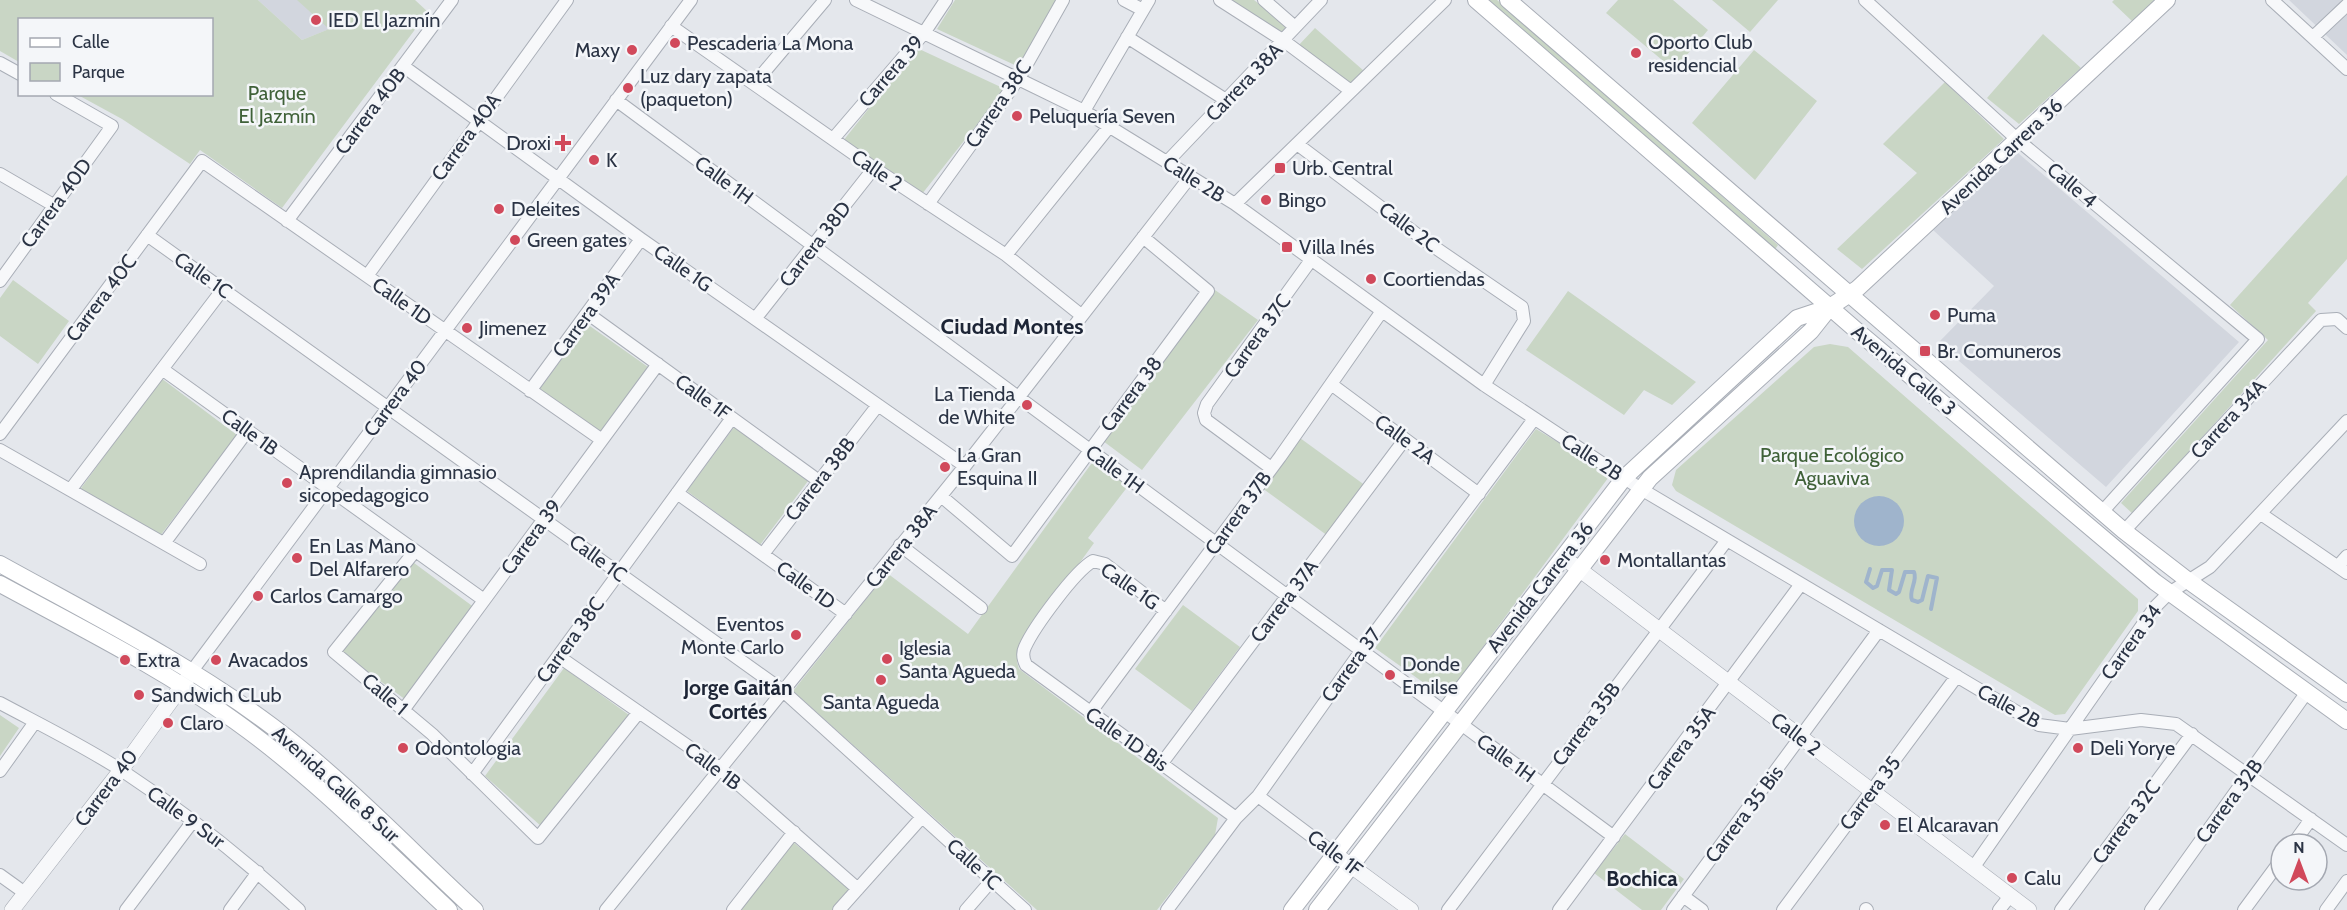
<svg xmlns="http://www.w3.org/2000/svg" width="2347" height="910" font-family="Cabin,sans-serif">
<rect width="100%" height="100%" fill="#e4e7ec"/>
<path fill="#d2d6de" d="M258,0H401L302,40Z
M2289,0H2347V55Z
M2018,153L2239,342L2106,487L1938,343L1994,286L1933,230Z"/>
<path fill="#c9d6c5" d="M0,0H258L302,40L329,29L297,0H415L428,12L282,208L200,150L190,164L122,119L78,95L212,94V20H20L19,62L0,51Z
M955,0H1056L1019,67L937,29Z
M1229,0H1254L1290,28L1284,36Z
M1486,0H1497L1778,245L1774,251Z
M1618,0H1673L1708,30L1674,70L1606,13Z
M1712,0H1778L1750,32Z
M2114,0H2156L2133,22L2112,2Z
M1315,28L1364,71L1351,84L1297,47Z
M2043,34L2081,68L2019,124L1987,98Z
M917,48L1005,89L922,194L843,141Z
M1754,50L1817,101L1755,180L1692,123Z
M1945,82L2004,139L1862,269L1837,249L1917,173L1883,144Z
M2347,175V259L2308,303L2316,311L2133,514L2121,503L2268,340L2230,305Z
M13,280L69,321L38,364L0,336V298Z
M1215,290L1258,320L1142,470L1103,441Z
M1568,291L1696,382L1672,405L1644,390L1624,415L1526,350Z
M587,324L648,367L600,433L540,389Z
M1830,344L1848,347L2138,599V611L2065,714L2055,715L1676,491L1672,485L1676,470L1814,347Z
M161,378L237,435L160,536L79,491Z
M735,426L808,481L760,545L687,491Z
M1536,429L1611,474L1445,698L1375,648Z
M1300,438L1366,486L1328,536L1262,488Z
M1094,460L1132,481L1088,538L1094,543L1018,648L1017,662L1019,669L1218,818L1215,835L1157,910H1037L793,691L887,573L968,634Z
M410,560L475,608L406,700L341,652Z
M1183,605L1240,647L1192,711L1135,669Z
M564,668L629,715L542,827L485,776Z
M0,715L19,728L0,756Z
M1625,834L1684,879L1661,910H1642L1594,873Z
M793,842L851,890L832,910H741Z"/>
<path fill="#9fb4cc" d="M1854 521a25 25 0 1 1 50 0a25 25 0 1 1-50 0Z"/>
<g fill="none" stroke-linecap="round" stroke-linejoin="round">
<path stroke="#9fb4cc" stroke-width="4" d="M1870,569L1866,582L1873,588L1877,586L1882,570H1892L1889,590L1896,594L1899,592L1905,572H1914C1918,581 1908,591 1912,600L1918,602L1922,600L1928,576L1937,578L1931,609"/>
<defs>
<path id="minor" d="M856,0L1084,111L1235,204L1484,385L1641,489L2039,725L2070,729L2141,720L2176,724L2347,845
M1124,0L1143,10
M1220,0L1284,41L1351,91
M1264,0L1295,27
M1865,0L2019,141L2258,339L2102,512
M2272,0L2347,69
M671,26L874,168L1006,255L1081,315
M1127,37L1226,100
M2313,37L2347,5
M0,63L20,74
M403,66L641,239L965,466
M754,84L825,0
M616,100L1614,837
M1084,111L1149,0
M833,139L924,33L946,0
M1297,144L1427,242L1522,307L1524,321L1484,385
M1167,162L1321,0
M0,174L55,206
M928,204L1019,78L1063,0
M1235,204L1445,0
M287,221L452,0
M147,235L782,690L1025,910
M1006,255L1109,127
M367,276L567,0
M0,281L112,126L56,94
M587,313L819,481
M755,319L874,168
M162,369L484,600
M1331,384L1479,494
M530,391L641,239
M0,434L202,161L602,440
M0,450L200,564
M1271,468L1206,420L1204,413L1207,404L1311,260
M71,489L223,289
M677,493L846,614
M941,496L1012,556L1208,291L1143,237
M2261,514L2347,573
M2124,531L2321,320L2337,319L2347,328
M165,542L248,430
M900,545L981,608
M415,551L334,652L432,734L538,838L639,712
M763,554L878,405
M2338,566L2347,556
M1166,611L1105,564L1093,561C1075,571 1034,627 1025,647C1022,653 1023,659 1026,665L1236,818
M558,656L721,769L858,889
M192,671L691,0
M0,703C41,725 84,746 124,772C186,813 244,859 299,910
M404,709L658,364
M1090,713L1280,457L1382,311
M1162,763L1405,439
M0,771L35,722
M472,774L732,418
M1258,796L1335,854
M2293,844L2311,819
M1973,868L2155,607L2169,593L2210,567L2347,421
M0,875L25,893
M1683,896L1702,910
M1866,909L1867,910
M126,910L193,821
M230,910L258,872
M606,910L965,466L1190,177
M733,910L794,832
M839,910L922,817
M966,910L992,880
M1167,910L1236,818L1258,796L1361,651L1534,419
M1448,910L1727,540
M1559,910L1801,584
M1673,910L1879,630
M1783,910L1957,676
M1999,910L2010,896
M2061,910L2192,734
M2151,910L2307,692
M2244,910L2281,860
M2326,910L2347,881"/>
<path id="tertiary" d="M1563,557L2029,910
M1335,854L1411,910
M12,910L121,770L189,676"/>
<path id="secondary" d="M1476,0L1856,330L2155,582L2347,721
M1508,0L2124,531L2190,582L2347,694
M0,564C92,615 188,663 273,727C345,781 409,849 475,910
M0,584C79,627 162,668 235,721C312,776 380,845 449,910
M1292,910L1624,478L1797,318L1830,307L1857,289L2167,0
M1317,910L1650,478L1811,331L1830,307"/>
</defs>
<use href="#minor" stroke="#a9aeb7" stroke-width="14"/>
<use href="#tertiary" stroke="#a9aeb7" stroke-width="16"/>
<use href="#secondary" stroke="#a9aeb7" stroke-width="18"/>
<use href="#minor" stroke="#f7f8fa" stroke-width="12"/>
<use href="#tertiary" stroke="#f7f8fa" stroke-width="15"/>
<use href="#secondary" stroke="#fff" stroke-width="16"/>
</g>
<g fill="#d1495b" stroke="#f4f6f9" stroke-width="2">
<circle cx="316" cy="20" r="6"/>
<circle cx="675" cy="43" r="6"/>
<circle cx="632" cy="50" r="6"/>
<circle cx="1636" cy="53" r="6"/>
<circle cx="628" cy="88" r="6"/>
<circle cx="1017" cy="116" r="6"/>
<path d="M560 134h6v6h6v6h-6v6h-6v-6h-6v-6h6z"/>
<circle cx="594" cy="160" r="6"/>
<rect x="1274" y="162" width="12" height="12" rx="3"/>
<circle cx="1266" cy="200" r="6"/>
<circle cx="499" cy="209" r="6"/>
<circle cx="515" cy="240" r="6"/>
<rect x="1281" y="241" width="12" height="12" rx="3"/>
<circle cx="1371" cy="279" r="6"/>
<circle cx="1935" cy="315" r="6"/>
<circle cx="467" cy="328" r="6"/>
<rect x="1919" y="345" width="12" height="12" rx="3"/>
<circle cx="1027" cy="405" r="6"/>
<circle cx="945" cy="467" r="6"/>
<circle cx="287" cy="483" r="6"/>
<circle cx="297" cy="558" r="6"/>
<circle cx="1605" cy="560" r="6"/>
<circle cx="258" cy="596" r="6"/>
<circle cx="796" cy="635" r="6"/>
<circle cx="887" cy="659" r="6"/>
<circle cx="125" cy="660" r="6"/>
<circle cx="216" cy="660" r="6"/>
<circle cx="1390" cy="675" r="6"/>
<circle cx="881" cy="680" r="6"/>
<circle cx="139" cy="695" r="6"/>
<circle cx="168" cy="723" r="6"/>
<circle cx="403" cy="748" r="6"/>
<circle cx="2078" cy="748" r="6"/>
<circle cx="1885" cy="825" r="6"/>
<circle cx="2012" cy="878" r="6"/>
</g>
<g text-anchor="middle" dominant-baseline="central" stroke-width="5" stroke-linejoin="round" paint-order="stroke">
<g font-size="20" fill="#2b3445" stroke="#f4f6f9" text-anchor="start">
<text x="328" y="20">IED El Jazmín</text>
<text x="1648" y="42">Oporto Club<tspan x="1648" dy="23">residencial</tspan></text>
<text x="687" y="43">Pescaderia La Mona</text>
<text x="620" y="50" text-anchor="end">Maxy</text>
<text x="640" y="76">Luz dary zapata<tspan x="640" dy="23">(paqueton)</tspan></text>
<text x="1029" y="116">Peluquería Seven</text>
<text x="551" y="143" text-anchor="end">Droxi</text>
<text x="606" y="160">K</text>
<text x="1292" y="168">Urb. Central</text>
<text x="1278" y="200">Bingo</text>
<text x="511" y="209">Deleites</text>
<text x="527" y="240">Green gates</text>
<text x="1299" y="247">Villa Inés</text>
<text x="1383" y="279">Coortiendas</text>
<text x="1947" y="315">Puma</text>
<text x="479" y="328">Jimenez</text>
<text x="1937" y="351">Br. Comuneros</text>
<text x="1015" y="394" text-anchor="end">La Tienda<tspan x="1015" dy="23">de White</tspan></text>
<text x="957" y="455">La Gran<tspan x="957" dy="23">Esquina II</tspan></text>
<text x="299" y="472">Aprendilandia gimnasio<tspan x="299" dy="23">sicopedagogico</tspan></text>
<text x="309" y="546">En Las Mano<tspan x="309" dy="23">Del Alfarero</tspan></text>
<text x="1617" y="560">Montallantas</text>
<text x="270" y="596">Carlos Camargo</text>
<text x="784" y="624" text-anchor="end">Eventos<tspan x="784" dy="23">Monte Carlo</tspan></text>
<text x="899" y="648">Iglesia<tspan x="899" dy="23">Santa Agueda</tspan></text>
<text x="137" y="660">Extra</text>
<text x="228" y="660">Avacados</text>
<text x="1402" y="664">Donde<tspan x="1402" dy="23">Emilse</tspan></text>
<text x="151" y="695">Sandwich CLub</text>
<text x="881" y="702" text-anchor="middle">Santa Agueda</text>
<text x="180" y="723">Claro</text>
<text x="415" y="748">Odontologia</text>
<text x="2090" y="748">Deli Yorye</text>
<text x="1897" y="825">El Alcaravan</text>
<text x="2024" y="878">Calu</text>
</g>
<g font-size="20" fill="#2b3445" stroke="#f4f6f9">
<text transform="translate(891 71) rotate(-49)">Carrera 39</text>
<text transform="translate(1244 82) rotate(-46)">Carrera 38A</text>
<text transform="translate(998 104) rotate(-56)">Carrera 38C</text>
<text transform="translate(370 111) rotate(-53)">Carrera 40B</text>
<text transform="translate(466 137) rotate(-54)">Carrera 40A</text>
<text transform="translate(2001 156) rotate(-43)">Avenida Carrera 36</text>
<text transform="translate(877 170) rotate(34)">Calle 2</text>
<text transform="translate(1194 179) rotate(32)">Calle 2B</text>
<text transform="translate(724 180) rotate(36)">Calle 1H</text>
<text transform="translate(2072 185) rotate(40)">Calle 4</text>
<text transform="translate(56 203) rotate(-54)">Carrera 40D</text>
<text transform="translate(1409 227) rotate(37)">Calle 2C</text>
<text transform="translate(815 244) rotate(-52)">Carrera 38D</text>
<text transform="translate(683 268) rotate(35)">Calle 1G</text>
<text transform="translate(203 275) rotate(35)">Calle 1C</text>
<text transform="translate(101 298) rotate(-53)">Carrera 40C</text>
<text transform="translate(402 301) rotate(35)">Calle 1D</text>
<text transform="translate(586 315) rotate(-54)">Carrera 39A</text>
<text transform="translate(1257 336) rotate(-54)">Carrera 37C</text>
<text transform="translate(1904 370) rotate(40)">Avenida Calle 3</text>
<text transform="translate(1131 394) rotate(-53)">Carrera 38</text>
<text transform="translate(703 397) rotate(36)">Calle 1F</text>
<text transform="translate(395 398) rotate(-53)">Carrera 40</text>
<text transform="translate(2228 419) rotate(-47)">Carrera 34A</text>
<text transform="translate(250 432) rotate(36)">Calle 1B</text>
<text transform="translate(1405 439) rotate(36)">Calle 2A</text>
<text transform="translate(1592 457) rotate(33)">Calle 2B</text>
<text transform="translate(1115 469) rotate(36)">Calle 1H</text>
<text transform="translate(820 479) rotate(-52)">Carrera 38B</text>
<text transform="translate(1238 513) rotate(-54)">Carrera 37B</text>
<text transform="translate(531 537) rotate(-54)">Carrera 39</text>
<text transform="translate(901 546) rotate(-51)">Carrera 38A</text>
<text transform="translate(598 558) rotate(36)">Calle 1C</text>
<text transform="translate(806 585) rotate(36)">Calle 1D</text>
<text transform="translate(1130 586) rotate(35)">Calle 1G</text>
<text transform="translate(1540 587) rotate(-52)">Avenida Carrera 36</text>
<text transform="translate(1284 601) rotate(-53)">Carrera 37A</text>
<text transform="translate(570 640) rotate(-54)">Carrera 38C</text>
<text transform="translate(2131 642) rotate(-54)">Carrera 34</text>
<text transform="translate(1351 665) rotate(-54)">Carrera 37</text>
<text transform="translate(385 694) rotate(40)">Calle 1</text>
<text transform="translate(2009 706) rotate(29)">Calle 2B</text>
<text transform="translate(1586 724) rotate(-53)">Carrera 35B</text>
<text transform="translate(1796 734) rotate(37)">Calle 2</text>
<text transform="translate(1127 739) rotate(35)">Calle 1D Bis</text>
<text transform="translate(1681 748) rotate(-53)">Carrera 35A</text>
<text transform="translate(1506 758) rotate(36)">Calle 1H</text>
<text transform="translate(713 766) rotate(37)">Calle 1B</text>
<text transform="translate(336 784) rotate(42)">Avenida Calle 8 Sur</text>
<text transform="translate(106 788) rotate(-53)">Carrera 40</text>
<text transform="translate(1870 793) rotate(-53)">Carrera 35</text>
<text transform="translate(2229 801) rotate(-54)">Carrera 32B</text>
<text transform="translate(1744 814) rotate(-53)">Carrera 35 Bis</text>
<text transform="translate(186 817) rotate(36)">Calle 9 Sur</text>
<text transform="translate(2126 822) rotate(-53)">Carrera 32C</text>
<text transform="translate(1335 853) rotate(37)">Calle 1F</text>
<text transform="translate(974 864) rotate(42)">Calle 1C</text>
</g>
<g font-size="20" fill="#3f6138" stroke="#f4f6f9">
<text x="277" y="93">Parque<tspan x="277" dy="23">El Jazmín</tspan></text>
<text x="1832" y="455">Parque Ecológico<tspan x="1832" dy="23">Aguaviva</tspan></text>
</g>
<g font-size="21" font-weight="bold" fill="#1d2536" stroke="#f4f6f9">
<text x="738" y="687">Jorge Gaitán<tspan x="738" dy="24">Cortés</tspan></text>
<text x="1642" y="878">Bochica</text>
</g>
<g font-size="22" font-weight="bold" fill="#1d2536" stroke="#f4f6f9">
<text x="1012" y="326">Ciudad Montes</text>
</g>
</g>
<rect x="18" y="18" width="195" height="78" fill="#f4f6f9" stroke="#a4a8b1" stroke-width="1.5"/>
<rect x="30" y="38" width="30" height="9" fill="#ffffff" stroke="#a4a8b1" stroke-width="1.5"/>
<text x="72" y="48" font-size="18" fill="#2b3445">Calle</text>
<rect x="30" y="63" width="30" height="18" fill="#c9d6c5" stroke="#a4a8b1" stroke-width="1.5"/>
<text x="72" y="78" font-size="18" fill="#2b3445">Parque</text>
<g transform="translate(2299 862)"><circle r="28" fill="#f4f6f9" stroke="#a4a8b1" stroke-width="1.5"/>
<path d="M0-4.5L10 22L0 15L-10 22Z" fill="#d1495b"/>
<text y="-9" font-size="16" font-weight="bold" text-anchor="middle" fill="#2b3445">N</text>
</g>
</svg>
